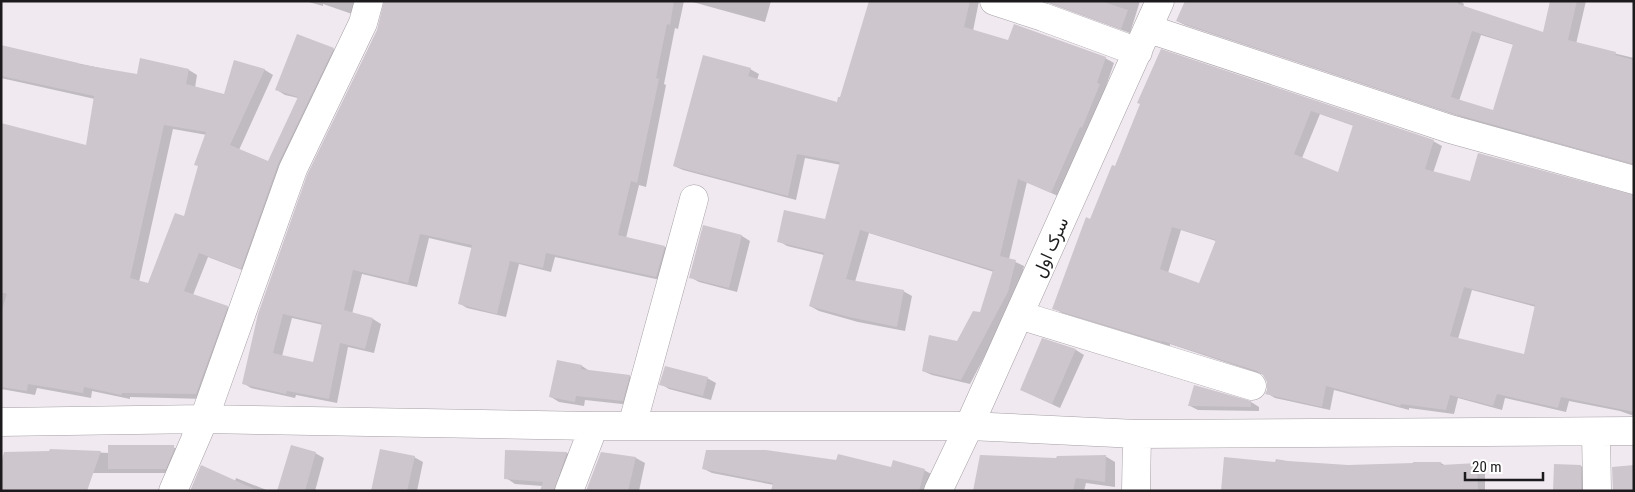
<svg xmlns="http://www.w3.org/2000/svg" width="1635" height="492" font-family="'Roboto Condensed',Vazirmatn,sans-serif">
<rect width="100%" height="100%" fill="#f0eaf0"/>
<path fill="#0003" fill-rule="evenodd" d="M305,1H362L358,16L323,4V6Z
M385,1H684L678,29L675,28L664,84L666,85L646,187L639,185L626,238L665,247L673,252L665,281L555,257L551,272L519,264L506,317L467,308L459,303L472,248L429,238L417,287L362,274L352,314L373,319L381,324L374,353L348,347L337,403L296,395L295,398L251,388L243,383L378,30ZM292,318L323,325L314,364L282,356Z
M689,1H771L765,22Z
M880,1H979L973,31L1009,42L1105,58L1114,63L1105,89L1108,90L1060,197L1027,182L1009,259L1024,266L1021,281L1016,297L970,384L932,375L923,371L958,343L981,314L994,272L869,233L855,282L903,291L912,296L905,331L858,322L819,311L810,306L824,255L787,246L779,241L826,220L841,165L805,158L796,200L683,170L674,166L750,69L759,74L757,80L838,104L841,99Z
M1043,1H1140L1130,33Z
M1186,1H1460L1464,4L1463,7L1544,34L1551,1H1586L1576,44L1634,58V165L1464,118L1185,25L1177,21ZM1481,35L1514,45L1494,111L1459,101Z
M1,47L138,76L189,70L197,75L195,88L225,95L235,61L265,70L273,75L239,150L269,163L298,98L285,95L277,90L333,49L342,54L250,273L208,257L193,295L227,307L236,312L205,399L130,397V399L92,391L91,398L37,388L35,395L1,389V125L87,147L95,99L1,78ZM173,129L207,135L185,218L149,285L139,282Z
M1161,51L1433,141L1442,146L1433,173L1471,182L1634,200V416L1620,411L1569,401L1566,412L1505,398L1502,410L1458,398L1454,414L1409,408V410L1334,390L1330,410L1275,398L1267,393L1268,382L1264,375L1170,344V346L1062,313L1054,308L1091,220L1116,168ZM1320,114L1354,126L1338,174L1302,158ZM1181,230L1216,241L1200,285L1168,273ZM1472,290L1536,307L1525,356L1458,339Z
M704,226L742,236L750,241L737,292L699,282L690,277Z
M1043,340L1076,350L1084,355L1060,408L1030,394Z
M558,362L582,366L591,372L629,376L637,381L631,405L585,400L584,406L559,402L551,397Z
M707,378L716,383L711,400L669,389L661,384Z
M1251,402L1259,407V411L1198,410L1190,406Z
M173,447L182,452L174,473H54L51,450L109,453Z
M507,451L567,453L576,458L563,491H541L543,486L515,484L506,478Z
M315,453L324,458L315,491H279Z
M602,453L636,458L645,463L639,491H587Z
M1105,456L1115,462V487L1086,483L1084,491H974L1057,459Z
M414,457L423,462L417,491H373Z
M1276,463L1348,467L1441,463L1446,466L1477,465L1485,469V491H1222Z
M1581,466L1589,471L1590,491H1554Z
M704,469H891L924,470L933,475L928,491H772L774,485L712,473Z
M236,478L269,491H191L235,481Z"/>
<path fill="#cdc7cd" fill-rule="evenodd" d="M384,1H674L670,25L667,24L656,78L659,79L637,183L631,181L618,235L665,246L656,277L546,253L543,268L510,261L497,314L458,304L472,245L420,234L408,283L353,270L344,310L373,318L365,349L340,343L329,399L287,391L286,394L242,384L258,314L307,175L377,30ZM283,314L322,323L313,362L273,353Z
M869,1H970L964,27L1008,40L1014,24L1106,57L1097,83L1100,84L1082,128L1080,127L1051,193L1018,179L1000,256L1016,260L1008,292L961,380L922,371L929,335L957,341L973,311L980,312L993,270L860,230L846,279L904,290L897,327L849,317L809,306L824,253L777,242L784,210L825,219L840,162L797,154L788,196L673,166L703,55L751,68L748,76L837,102L838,97H840Z
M1045,1H1101L1128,10L1121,29Z
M1185,1H1458V4L1543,32L1550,1H1577L1568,40L1616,52L1615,55L1634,60V164L1455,114L1176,21ZM1472,31L1513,44L1493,110L1451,97Z
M297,34L334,48L278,164L241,269L199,253L184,291L228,306L196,394L122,393L121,395L84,387L83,393L28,384L27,391L1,387V313L7,294L1,292V123L86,145L94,96L1,76V45L78,63V64L137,74L140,58L189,69L186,84L224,94L234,60L265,69L230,145L268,161L298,97L275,90ZM164,125L206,132L194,165L198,166L184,216L175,213L148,283L130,278Z
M1161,49L1434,140L1425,169L1470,181L1478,153L1634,195V412L1561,397L1558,408L1497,394L1493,406L1450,395L1446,410L1401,404L1400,406L1326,386L1322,407L1265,394L1267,390V382L1263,375L1257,371L1162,341V342L1052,309L1086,217L1090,219L1112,165L1115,166L1140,104L1137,103ZM1311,111L1353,125L1338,172L1294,154ZM1172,227L1216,240L1199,283L1160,269ZM1464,287L1535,305L1524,354L1450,336Z
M703,225L742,235L729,288L689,278Z
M1042,338L1076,349L1052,404L1020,390Z
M557,360L582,365L581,369L630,375L623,401L576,396L575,402L549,397Z
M665,366L708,377L703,396L659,385Z
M1194,385L1251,401V407L1188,406Z
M108,445H174V450L166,469H108Z
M291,445L316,452L305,491H277Z
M50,449L101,451L87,491H1V463L4,452L49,451Z
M380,449L415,456L407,491H371Z
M505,450L567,452L554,491H540L543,482L504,479Z
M706,450H766L836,460L838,454L891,467L893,460L925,469L919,491H771L773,483L702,469Z
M601,452L636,457L628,491H586Z
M980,455L1056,458L1057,456L1106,455L1105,482L1076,478L1073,491H973Z
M1224,457L1275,462L1276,459L1288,461L1348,465L1413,463V462H1441V465L1477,463L1478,491H1221Z
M1554,464L1581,465V491H1553Z
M201,465L259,491H190Z
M1634,465V491H1613L1612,467Z"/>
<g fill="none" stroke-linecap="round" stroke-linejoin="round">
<defs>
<path id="minor" d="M994,1L1043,17L1138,52
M1149,29L1450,129L1634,180
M1019,315L1252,386
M1,422L204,419L594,426H969L1137,434L1634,431
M632,426L694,199
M1596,432L1597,491
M173,491L204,419L293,169L363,23L369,1
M569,491L594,426
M938,491L969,426L1160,1
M1136,491L1137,434"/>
</defs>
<use href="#minor" stroke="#a59fa4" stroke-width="29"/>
<use href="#minor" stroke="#fff" stroke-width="28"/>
</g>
<g text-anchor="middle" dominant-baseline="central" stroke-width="4.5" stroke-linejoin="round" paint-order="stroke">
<g font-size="18" fill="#1c1a1c" stroke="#fff">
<text transform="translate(1050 247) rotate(-66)">سرک اول</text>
</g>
</g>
<rect width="1635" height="492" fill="none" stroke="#1c1a1c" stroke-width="5"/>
<path d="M1465 472v8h78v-8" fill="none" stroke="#1c1a1c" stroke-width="2.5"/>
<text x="1472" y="472" font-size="15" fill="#1c1a1c" stroke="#ffffff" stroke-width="4" paint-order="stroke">20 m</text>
</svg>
